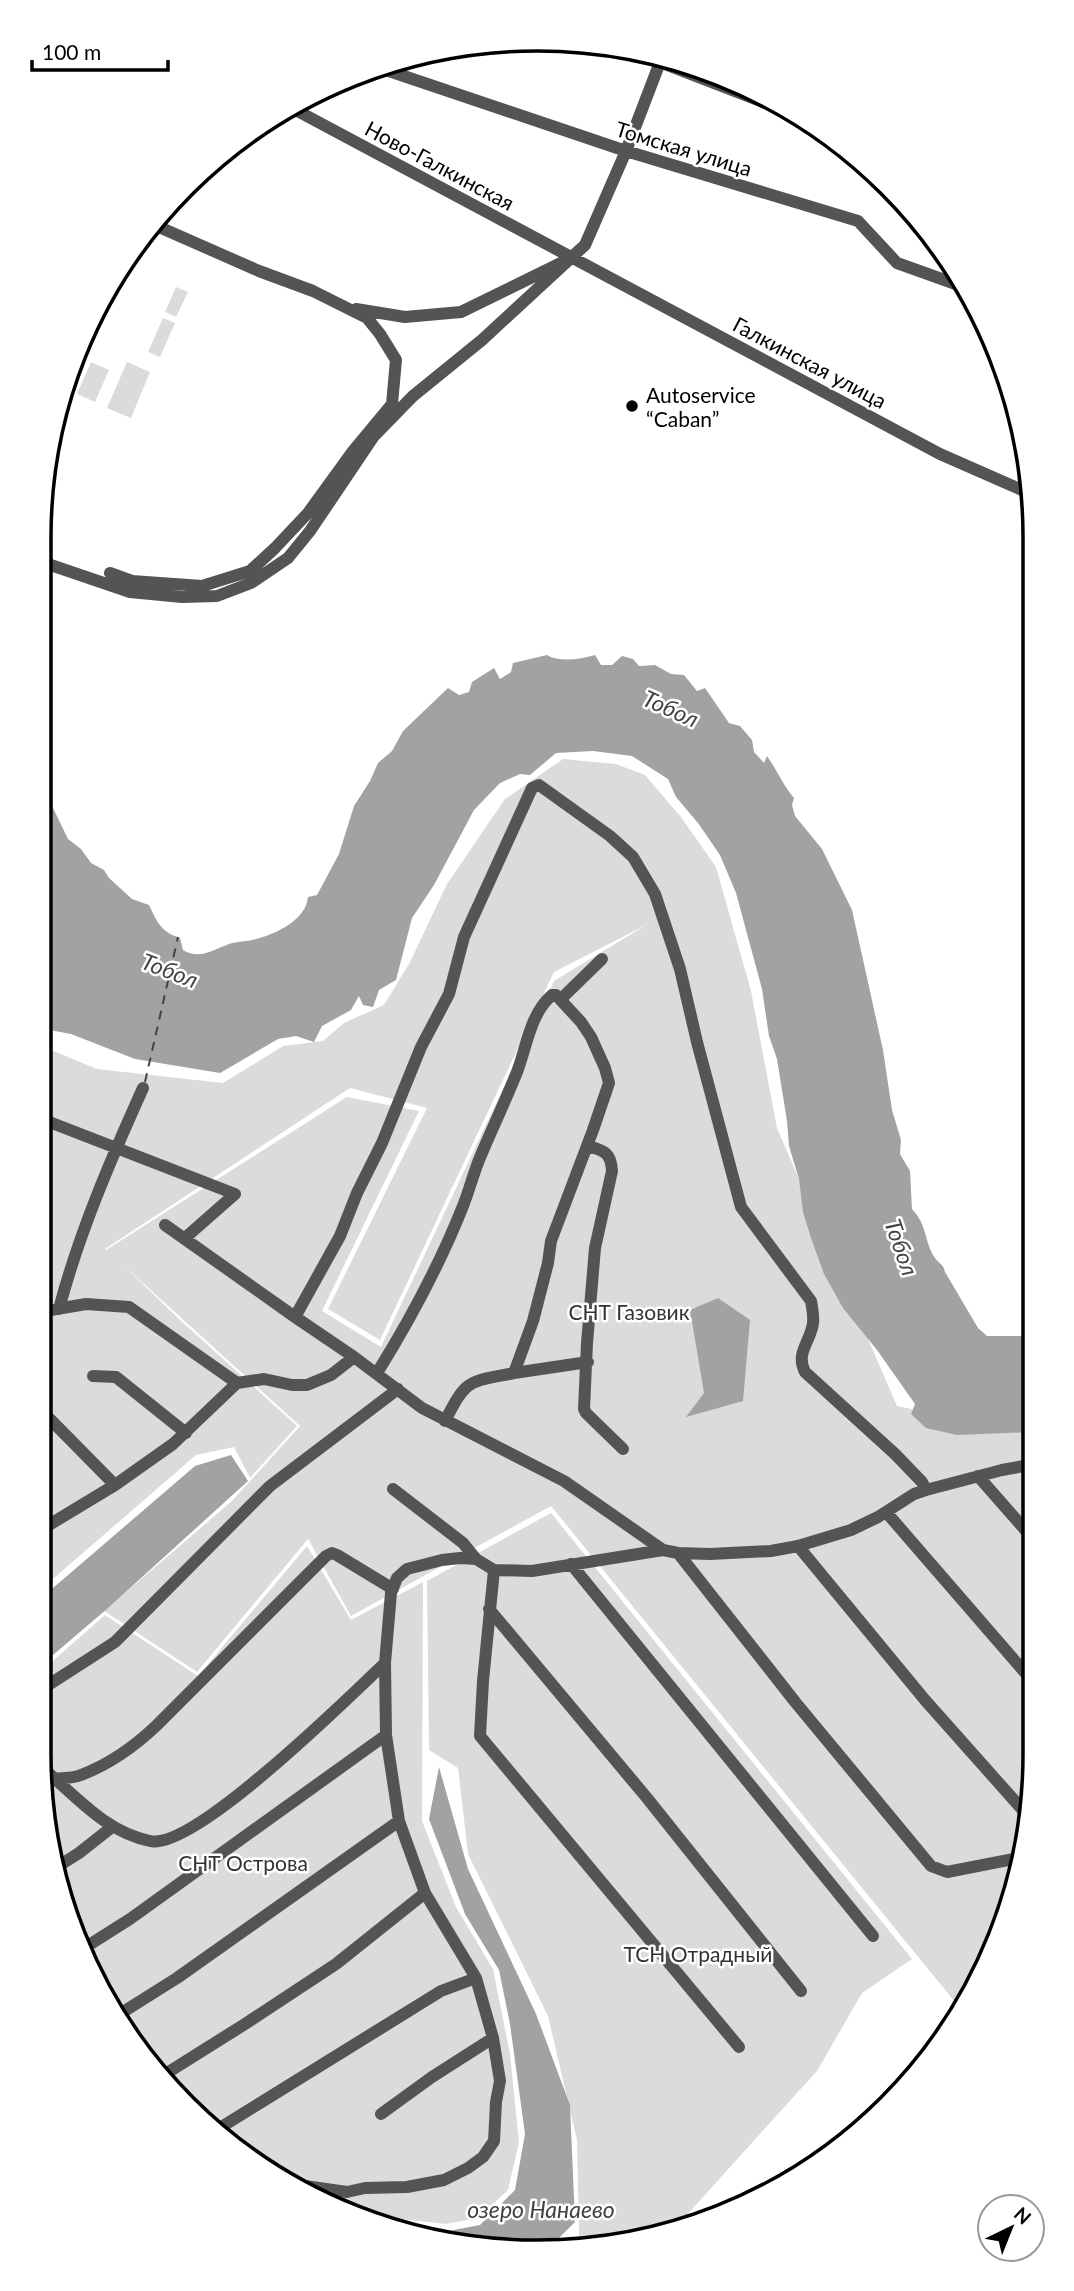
<svg xmlns="http://www.w3.org/2000/svg" width="1074" height="2291" font-family="Lato,sans-serif">
<rect width="100%" height="100%" fill="#fff"/>
<path fill="#dbdbdb" fill-rule="evenodd" d="M176,287L188,292L176,317L165,312Z
M163,318L175,323L160,357L148,352Z
M91,362L109,370L95,402L77,394Z
M127,362L150,372L131,418L107,408Z
M563,759L616,764L645,775L681,817L716,867L751,991L777,1128L897,1406L1034,1435L1035,1754L1026,1852L998,1944L959,2007L551,1506L351,1616L308,1539L197,1672L104,1611L232,1501L300,1426L122,1264L179,1319L297,1426L250,1478L234,1447L196,1455L39,1591V1045L97,1069L223,1083L283,1046L323,1041L344,1023L384,1005L410,962L447,884L505,799ZM648,924L554,981L381,1347L322,1311L419,1111L347,1097L106,1250L105,1249L350,1088L427,1108L328,1309L380,1340L554,972Z
M551,1513L912,1959L862,1993L817,2071L675,2228L634,2243L591,2247L579,2235L577,2140L548,2016L468,1854L458,1768L429,1750L427,1581Z
M307,1546L351,1620L423,1582L422,1821L456,1907L493,1969L510,2054L519,2142L508,2190L478,2218L446,2224L366,2215L288,2186L162,2082L105,2003L65,1915L39,1754V1673L105,1615L198,1676Z"/>
<path fill="#a2a2a2" d="M547,655C560,663 580,659 595,655L601,665H612L622,656L633,659L639,666L655,665L671,674L684,675L697,691L705,688L729,723L740,726L752,740L754,752L764,763L767,756C777,770 783,785 794,798L792,805L795,816L822,849L852,910L883,1050L892,1110L901,1140L900,1154L910,1171L912,1209C928,1226 924,1242 935,1258C939,1264 943,1263 945,1272L978,1328L987,1336H1034V1432L957,1435L926,1428L911,1414L915,1404L877,1350L843,1308L824,1274L811,1238L803,1212L799,1179L789,1146L787,1121L777,1059L769,1036L762,989L736,893L720,855L698,823L676,797L668,779L632,756L593,751L556,753L530,775L520,774L500,783L474,810L434,885L412,918L396,980L379,990L373,1007L363,1005L359,996L351,1010L322,1026L314,1042L296,1036L278,1039L220,1073L135,1059L71,1034L39,1028V779L68,839L81,849L91,863L104,870L109,878L132,899L149,905C157,922 161,932 180,938L183,950C199,960 213,950 229,944C237,941 247,942 256,939C276,934 306,920 308,897L317,895L339,854L354,806L370,781L378,763L392,751L403,731L448,688L459,695L469,692L472,682L494,668L500,679L511,672L513,663Z
M718,1298L750,1320L743,1401L686,1417L704,1393L690,1310Z
M231,1455L248,1481L108,1608L39,1667V1600L195,1466Z
M439,1767L468,1869L536,2014L570,2105L575,2222L545,2252L440,2243L398,2227L438,2233L480,2225L515,2190L525,2134L510,2024L499,1970L465,1914L429,1819Z"/>
<g fill="none" stroke-linecap="round" stroke-linejoin="round">
<path stroke="#434343" stroke-width="2" stroke-dasharray="9 7" stroke-linecap="butt" d="M145,1082L178,937"/>
<path stroke="#545454" stroke-width="12" d="M618,46L792,113
M377,67L626,151L858,221L897,263L964,287
M290,107L940,454L1031,494
M356,309L405,317L461,312L561,263
M39,561L130,592L182,597L217,596L251,583L288,558L310,531L374,436L413,396L482,340L585,245L626,151L662,57
M110,573L132,581L202,586L250,571L275,548L308,513L353,451L392,404L396,360L380,334L367,318L313,291L259,271L159,227L142,237
M561,999L602,959
M39,1118L235,1194L185,1238
M588,1146C604,1151 611,1152 612,1171L595,1248L587,1343L584,1409L586,1413L623,1449
M165,1225L295,1317L354,1357
M59,1309C79,1233 111,1159 143,1088
M39,1312L86,1304L129,1307L237,1383
M295,1317L340,1236L357,1193L382,1143L421,1047L449,994L464,937L532,788L539,785L610,836L633,857L655,894L680,969L697,1042L741,1207L811,1301C812,1308 814,1315 813,1323C811,1341 795,1353 805,1372L895,1454L922,1482L926,1490
M377,1373C410,1320 440,1264 463,1206C469,1191 473,1175 479,1160C491,1131 505,1102 517,1072C527,1046 530,1014 552,995H556L581,1022L591,1037L605,1068L609,1083L593,1130L551,1241L548,1263L533,1321L514,1373C468,1382 467,1378 445,1421
M514,1373L588,1362
M93,1376L116,1377L186,1433
M39,1408L115,1485
M978,1476L1035,1541
M393,1489L463,1543L476,1559
M886,1512L1035,1684
M39,1531L115,1485L173,1444L237,1383L264,1379L292,1385H307L331,1375L354,1357L422,1408L564,1481L663,1550
M798,1546L925,1700L1029,1817
M678,1553L796,1703L931,1866L947,1872L1024,1857
M571,1564L873,1936
M489,1609L647,1798L801,1991
M39,1691L115,1642L270,1486L398,1389
M41,1767C76,1795 103,1831 150,1841C194,1851 349,1697 385,1663
M44,1784C59,1774 66,1781 81,1775C110,1764 134,1747 157,1725L326,1556L332,1553L337,1555L393,1589
M57,1867L79,1853L112,1827
M81,1950L130,1919L386,1735
M115,2017L177,1978L399,1821
M739,2047L480,1736L483,1681L494,1570L532,1571L663,1550L678,1553L710,1554L771,1551L798,1546L851,1530L878,1517L914,1494L926,1490L1002,1470L1035,1464
M159,2078L245,2024L336,1964L425,1893
M381,2114L432,2077L493,2038
M218,2129L441,1991L476,1978
M284,2183L347,2192L365,2188L407,2187L444,2180L468,2168L483,2157L494,2141L496,2102L500,2081L493,2038L476,1978L425,1893L399,1821L386,1735L385,1663L391,1593L397,1578L407,1569L442,1560L460,1558L476,1559L494,1570"/>
</g>
<circle fill="#000" stroke="#fff" stroke-width="2.5" cx="632" cy="406" r="7"/>
<g text-anchor="middle" dominant-baseline="central" stroke-width="5" stroke-linejoin="round" paint-order="stroke">
<g font-size="21" fill="#000" stroke="#fff">
<text transform="translate(684 148) rotate(17)">Томская улица</text>
<text transform="translate(440 165) rotate(28)">Ново-Галкинская</text>
<text transform="translate(810 362) rotate(28)">Галкинская улица</text>
</g>
<g font-size="21" fill="#000" stroke="#fff" text-anchor="start">
<text x="646" y="394">Autoservice<tspan x="646" dy="24">“Caban”</tspan></text>
</g>
<g font-size="21" fill="#323232" stroke="#fff">
<text x="629" y="1311">СНТ Газовик</text>
<text x="243" y="1862">СНТ Острова</text>
<text x="698" y="1953">ТСН Отрадный</text>
</g>
<g font-size="23" font-style="italic" fill="#434343" stroke="#fff">
<text transform="translate(671 708) rotate(24)">Тобол</text>
<text transform="translate(170 970) rotate(21)">Тобол</text>
<text transform="translate(902 1247) rotate(71)">Тобол</text>
<text x="541" y="2209">озеро Нанаево</text>
</g>
</g>
<path d="M0 0H1074V2291H0ZM537 51H537A486 486 0 0 1 1023 537V1754A486 486 0 0 1 537 2240H537A486 486 0 0 1 51 1754V537A486 486 0 0 1 537 51Z" fill="#fff" fill-rule="evenodd"/>
<path fill="none" stroke="#000" stroke-width="3.5" d="M537 51H537A486 486 0 0 1 1023 537V1754A486 486 0 0 1 537 2240H537A486 486 0 0 1 51 1754V537A486 486 0 0 1 537 51Z"/>
<g transform="translate(1011 2228) rotate(43)"><circle r="33" fill="#ffffff" stroke="#999999" stroke-width="2"/>
<path d="M0-5L12 26L0 18L-12 26Z" fill="#000000"/>
<text y="-10" font-size="19" font-weight="bold" text-anchor="middle" fill="#000000">N</text>
</g>
<path d="M32 60v10h136v-10" fill="none" stroke="#000000" stroke-width="3.5"/>
<text x="42" y="60" font-size="21" fill="#000000" stroke="#ffffff" stroke-width="5" paint-order="stroke">100 m</text>
</svg>
